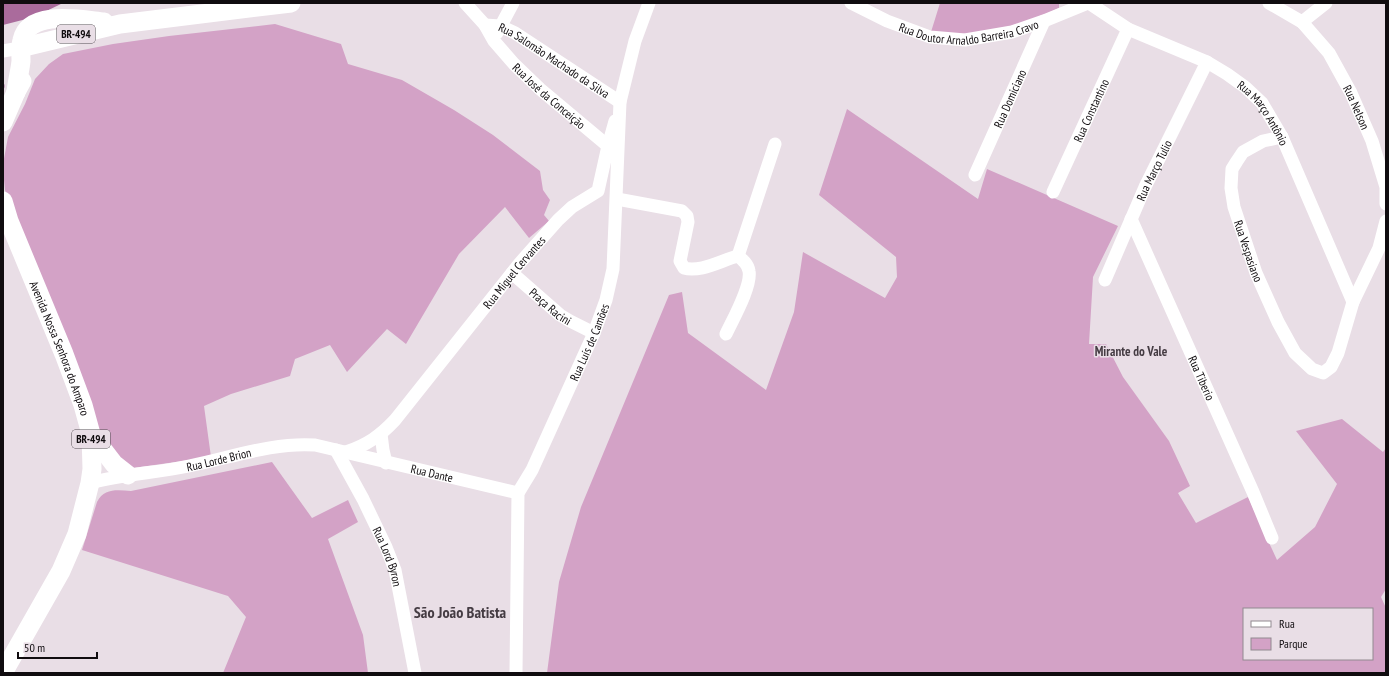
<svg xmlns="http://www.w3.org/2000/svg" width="1389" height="676" font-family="'PT Sans Narrow',sans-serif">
<rect width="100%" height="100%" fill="#e9dee6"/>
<path fill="#d3a2c6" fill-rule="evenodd" d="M940,3H1059V8C1031,22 991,34 959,34C950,34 940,32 931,32Z
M275,24L341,44L348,64L402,80L454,110L493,135L540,171L543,190L550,200L544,215L549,221L529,238L505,207L459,254L406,344L387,329L347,372L330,345L295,359L290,376L231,394L204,406L211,457L133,468L109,450L100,433L11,213L5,190L3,170V164L8,137L25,104L35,79L49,64L63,54L113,44L169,36Z
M847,109L978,199L987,169L1118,226L1093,277L1089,344H1106L1123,377L1169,441L1190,486L1178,493L1196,523L1248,497L1277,560L1315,527L1337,484L1296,431L1342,419L1383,452L1386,448V589L1381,597L1386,608V673H547L559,582L581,507L669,295L682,292L688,333L766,390L794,312L803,252L885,298L897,277L896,257L819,195ZM1244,609H1372V659H1244Z
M272,462L312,518L348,500L358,522L328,539L363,635L368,673H223L246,617L228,596L82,550L97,502C104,488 117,490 131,491Z"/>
<path fill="#aa6b9c" d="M3,3H63L34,17L3,25Z"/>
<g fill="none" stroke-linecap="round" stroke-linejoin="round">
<path stroke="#aa6b9c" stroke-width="3" d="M3,85V87"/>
<g stroke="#fff" stroke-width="13">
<path id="s1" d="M465,3L485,25L494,41L514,64L540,89L608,146"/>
<path id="s2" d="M851,3L887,21L930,37L965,40L1012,32L1044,21L1088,3"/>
<path id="s3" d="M1089,3L1128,29L1207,62L1227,74L1245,87L1262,103L1282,137L1353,302"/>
<path d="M1269,3L1302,22L1326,3"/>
<path id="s4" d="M1302,22L1329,53L1351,93L1372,141L1386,187V204"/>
<path id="s5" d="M485,25L500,26L515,33L620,102"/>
<path d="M497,33L513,3"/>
<path d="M3,51L20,48"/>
<path id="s6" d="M1282,137L1263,141L1243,152L1237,161L1232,169L1231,188L1234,207L1256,273L1278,322L1295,353L1312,369L1323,373L1331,367L1338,353L1353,302L1379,248L1386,221"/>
<path id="s7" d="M975,175L1044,21"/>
<path id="s8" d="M1053,192L1128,29"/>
<path d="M617,199L682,211L687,216L688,222L680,261L684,268C700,273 722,260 738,256C743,260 748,264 749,271C752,286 733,319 726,334"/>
<path id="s9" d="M1131,219L1253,492L1272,538"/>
<path d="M738,256L775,144"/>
<path id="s10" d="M512,273L560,315L570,321L594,333"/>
<path id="s11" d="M1105,280L1145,187L1207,62"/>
<path d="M381,434L383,450L386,463"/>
<path id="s12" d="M336,450L363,499L386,547L395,570L415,673"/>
<path id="s13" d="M346,452C367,445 380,436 395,420L519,264L558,220L572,207L598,191L608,146L615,121"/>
<path id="s14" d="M90,483C123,474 156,473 189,466C230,458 273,442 315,445L518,493"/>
<path id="s15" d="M516,673L518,493L532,470L594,333L606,300L613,269L620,102L635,41L649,3"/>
</g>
<g stroke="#fff" stroke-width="19">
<path d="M20,48L120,24L291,3"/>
<path d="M16,92C17,82 20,71 21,61C21,54 20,47 22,40C29,9 82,20 104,22"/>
<path d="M3,122L16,92L22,81"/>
<path id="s16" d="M3,201L9,221L64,354L83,405L91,434L92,469L90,483L77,534L61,571L3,673"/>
<path d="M91,434L114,464L128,475"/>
</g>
</g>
<g text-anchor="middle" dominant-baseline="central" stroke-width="3" stroke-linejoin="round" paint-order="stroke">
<g fill="#e9dee6" stroke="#514b50" stroke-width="1">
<rect x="57" y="25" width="38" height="18" rx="3"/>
<rect x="72" y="430" width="38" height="18" rx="3"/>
</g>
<g font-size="11" font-weight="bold" fill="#100c0f">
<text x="76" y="34">BR-494</text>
<text x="91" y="439">BR-494</text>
</g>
<g font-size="12" fill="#100c0f" stroke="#e9dee6">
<text stroke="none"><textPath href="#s2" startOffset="125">Rua Doutor Arnaldo Barreira Cravo</textPath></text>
<text stroke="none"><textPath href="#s5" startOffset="79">Rua Salomão Machado da Silva</textPath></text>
<text stroke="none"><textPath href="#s1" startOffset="126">Rua José da Conceição</textPath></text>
<text stroke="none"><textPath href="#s7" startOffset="84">Rua Domiciano</textPath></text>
<text stroke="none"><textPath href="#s4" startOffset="102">Rua Nelson</textPath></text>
<text stroke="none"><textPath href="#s8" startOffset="90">Rua Constantino</textPath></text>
<text stroke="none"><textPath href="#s3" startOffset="210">Rua Março Antônio</textPath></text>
<text stroke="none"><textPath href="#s11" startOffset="120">Rua Março Tulio</textPath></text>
<text stroke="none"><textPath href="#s6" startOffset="147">Rua Vespasiano</textPath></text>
<text stroke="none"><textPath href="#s13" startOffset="249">Rua Miguel Cervantes</textPath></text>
<text stroke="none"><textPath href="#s10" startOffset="51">Praça Racini</textPath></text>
<text stroke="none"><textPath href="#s15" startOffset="347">Rua Luís de Camões</textPath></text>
<text stroke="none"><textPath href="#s16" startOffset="158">Avenida Nossa Senhora do Amparo</textPath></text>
<text stroke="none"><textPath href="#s9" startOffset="174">Rua Tiberio</textPath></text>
<text stroke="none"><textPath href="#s14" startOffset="131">Rua Lorde Brion</textPath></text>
<text stroke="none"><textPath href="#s14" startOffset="349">Rua Dante</textPath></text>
<text stroke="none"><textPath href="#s12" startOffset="119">Rua Lord Byron</textPath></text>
</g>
<g font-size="13" font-weight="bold" fill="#453c43" stroke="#e9dee6">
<text x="1131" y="351">Mirante do Vale</text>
</g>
<g font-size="16" font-weight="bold" fill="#453c43" stroke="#e9dee6">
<text x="460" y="612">São João Batista</text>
</g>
</g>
<rect width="1389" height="676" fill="none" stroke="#100c0f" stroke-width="8"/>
<rect x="1243" y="608" width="130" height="52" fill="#e9dee6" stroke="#928a90"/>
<rect x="1251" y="621" width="20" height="6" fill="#ffffff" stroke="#928a90"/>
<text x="1279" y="628" font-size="12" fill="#100c0f">Rua</text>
<rect x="1251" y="638" width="20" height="12" fill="#d3a2c6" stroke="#928a90"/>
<text x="1279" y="648" font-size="12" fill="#100c0f">Parque</text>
<path d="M18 652v6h79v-6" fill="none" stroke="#100c0f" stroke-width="2"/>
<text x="24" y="652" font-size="12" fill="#100c0f" stroke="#e9dee6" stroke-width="3" paint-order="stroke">50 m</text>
</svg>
